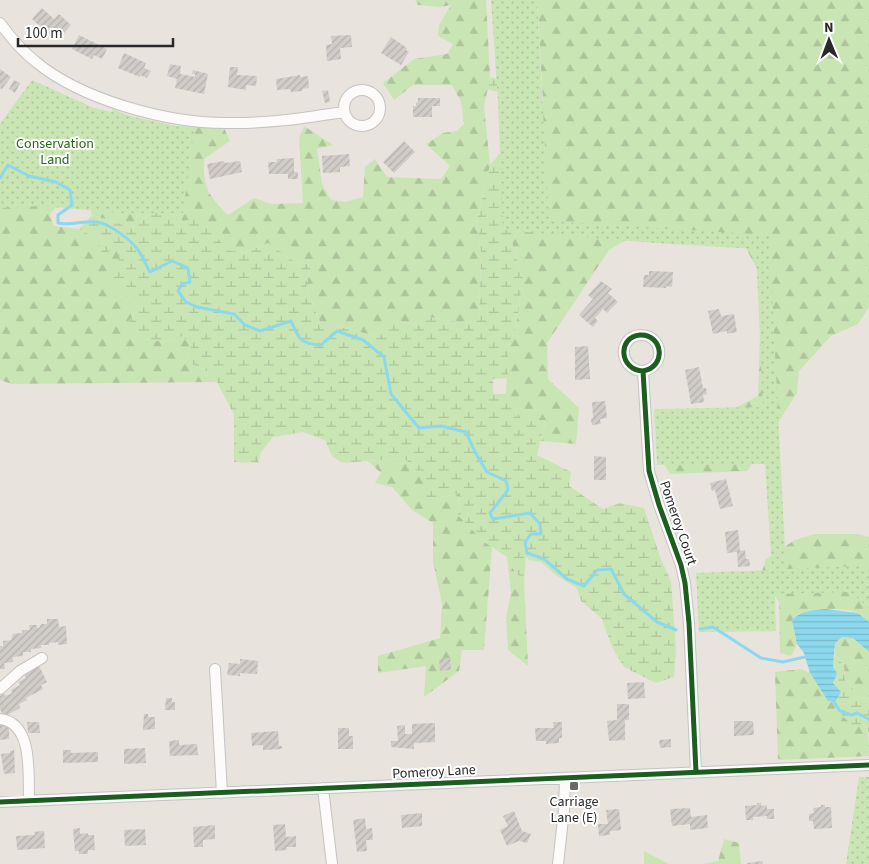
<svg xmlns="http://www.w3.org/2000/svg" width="869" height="864" font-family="'Source Sans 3',sans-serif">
<defs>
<pattern id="forest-firs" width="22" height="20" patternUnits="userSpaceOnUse" patternTransform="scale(1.25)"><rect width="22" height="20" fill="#cae5b4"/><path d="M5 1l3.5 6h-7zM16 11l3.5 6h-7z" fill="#aec49b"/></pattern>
<pattern id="wetland-marsh" width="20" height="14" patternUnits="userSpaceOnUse" patternTransform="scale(1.25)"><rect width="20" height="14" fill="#cae5b4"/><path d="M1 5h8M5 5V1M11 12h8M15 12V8" fill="none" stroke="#aec49b"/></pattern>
<pattern id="park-dots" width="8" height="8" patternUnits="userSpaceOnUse" patternTransform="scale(1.25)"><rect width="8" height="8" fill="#cae5b4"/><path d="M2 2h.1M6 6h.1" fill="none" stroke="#aec49b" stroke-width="1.8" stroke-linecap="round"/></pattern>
<pattern id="water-rules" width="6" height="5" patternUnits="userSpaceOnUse" patternTransform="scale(1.25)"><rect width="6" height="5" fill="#8cd8ed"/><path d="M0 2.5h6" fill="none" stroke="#79b9cb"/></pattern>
<pattern id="building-hatch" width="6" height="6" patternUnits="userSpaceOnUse" patternTransform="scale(1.25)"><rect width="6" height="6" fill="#d0cdc9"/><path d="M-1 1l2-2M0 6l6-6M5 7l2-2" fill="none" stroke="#b3b0ad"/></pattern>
</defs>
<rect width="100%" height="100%" fill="#e8e3dd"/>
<path fill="url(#forest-firs)" d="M415,0H486L490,77L484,107L490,165L477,219L481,254L479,320L462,323L429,317L424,326L394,321L379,337L320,322L306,288L311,265L292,260L268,243L246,253L228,250L199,219L183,221L159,205L133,228L92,215L88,199L114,134L112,109L154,125L224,128L230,141L204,159C203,189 208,194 228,215L254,198L272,204L303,203L299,138L304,126L333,145L317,149L322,184L331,200L345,202L363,197L365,167L375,159L387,177L441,179L450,166L426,144L443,133L457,131L464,124L461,102L452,85H413L394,100L383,83L414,59L447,54L453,44L438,36L439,25L451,5L440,7L418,5Z
M537,0H869V307L858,324L831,336L799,371L797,393L747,471L670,474L660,457L715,418L758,396L762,279L744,244L631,237L609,250L547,343L548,379L579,408L576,444L541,441L546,421L522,420L506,394L508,346L516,327L523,279L512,243L522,221L543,101Z
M0,196L64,198L50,214L54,226L79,229L98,239L118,247L123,293L140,305L129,321L144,339L167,342L183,336L191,347L185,361L213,374L217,382L12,384L0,380Z
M404,458L433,486L423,502L460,493L458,515L483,541L492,547L484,650H462L459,671L424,697L426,666L378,673V656L440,638L442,604L433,561V523L412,510L392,487L375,483L381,473L368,461Z
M815,534H858L869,537V622C865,619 861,614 856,612C841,607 804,607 792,620L797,644L791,656L780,653L779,602L761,575L766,559L795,540Z
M507,557L515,572L524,581L528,666L508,650L506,617L511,593Z
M842,637L853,638L869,652V699L860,697L845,680L844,666L835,654V642Z
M801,669L810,673L828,701H836L835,709C866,725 869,720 869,756L778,760L775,672Z
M724,839L739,843L741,864H701L718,861Z
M644,851L669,864H644Z"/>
<path fill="url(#wetland-marsh)" d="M490,77L516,84L522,221L512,243L523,279L516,327L508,346V378L493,379V394H506L522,420H546L537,455L571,472L569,486L603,509L620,503L644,508L660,557L671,581L676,649L674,677L656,683L624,667L612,647L602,619L581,601L577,588L557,576L541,562L529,560L526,557L524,581L515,572L507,557L483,541L458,515L460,493L423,502L422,495L432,486L404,458L342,463L332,456L325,440L303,432L273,437L261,452L258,463L234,462V415L213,374L185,361L191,347L183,336L167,342L144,339L129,321L140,305L108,282L119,269L118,247L101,255L98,239L79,229L92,215L133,228L159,205L183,221L199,218L228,250L246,253L268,243L292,260L311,265L306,288L320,322L379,337L393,321L423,326L429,317L462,323L479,320L481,254L477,219L490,165L502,151L501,93L487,89Z
M835,654L844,666L845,680L860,697L869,699V733L864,724L852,725L835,709L836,701L841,692L833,683L837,674L833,666Z"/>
<path fill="url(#park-dots)" d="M491,0H537L549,221L769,235L786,569L859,566L869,575V608L851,592L775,594L776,631L699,632L696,573L772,570L765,464L657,465L654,409L763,407L756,249L655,243L503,230L498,102Z
M32,80L94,108L194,130L183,213H121L41,206L0,208V124Z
M859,777H869V864H846Z"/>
<path fill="url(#water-rules)" d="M825,609L858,613L869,622V652L853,638L842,637L835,643L833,666L837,674L833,683L841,692L836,701H828L810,673L804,653L797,644L792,620C800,611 814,610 825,609Z"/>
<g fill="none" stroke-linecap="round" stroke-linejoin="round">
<path stroke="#8cd8ed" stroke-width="3" d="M0,178L8,165L29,176L56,182L70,190L72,205L58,215V223C71,226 84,220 97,222C110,224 131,240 139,251C143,258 146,265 150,272L172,261L188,268L190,282L182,284L178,291L186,302L197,307L234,314L245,325L260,331L291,321C299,339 300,344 321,345L337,331L363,340L384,357L391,394L419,428L441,426L466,432L475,452L487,472L506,481L508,490L490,513L493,519L530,513L540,524L541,534H531L525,542L527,553L544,559L567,579L584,586L597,570L611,569L624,594L657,622L676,630
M700,629L713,627L761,658L783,662L809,656
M832,699L840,711L852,715L857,713L867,718L869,720"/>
</g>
<path fill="url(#building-hatch)" d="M42,8L54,19L59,14L71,25L64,33L63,32L58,38L52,33L50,35L32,19Z
M79,35L107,49L102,59L94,55L92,59L72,49Z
M351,35L352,47L340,48L341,59L327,61L326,45L332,44L331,36Z
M391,37L407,48L406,50L409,52L401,65L381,53Z
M124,53L146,63L144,68L151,71L147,78L140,75V77L118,68Z
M170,64L181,66L180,74L195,77V74H192L193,70L208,74L204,94L175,88L177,79L167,76Z
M230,67H238L237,75L257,76L256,86L246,85V90L228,87Z
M0,69L11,77L2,89L0,88Z
M300,75V77L308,76L309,88L302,89V91L291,92L290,89L277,90L276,79Z
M14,80L20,83L15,93L9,89Z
M328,90L330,102L325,103L322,91Z
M418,98H440V106H432V117H413V106H416V103L418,102Z
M404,141L415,152L394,173L383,162Z
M349,154L350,166L340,167V172L323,173L322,156Z
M294,158V172H298V179H288V174H269L268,162H277V159Z
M224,161L225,163L240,161L242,172L210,179L207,164Z
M649,271L673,272L672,287L666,286V288L643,287L644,275H649Z
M601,281L612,289L608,293L618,302L607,313L603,309L595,318L598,321L593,327L579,315L593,299L588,295Z
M719,309L721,316L734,314L737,332L727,334V331L713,334L708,311Z
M588,346L590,379L575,380V347Z
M699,367L703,388H706L707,394L703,395L704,402L691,404L685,370Z
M605,401L607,418L600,419L601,424L592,425L591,419L593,418L592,402Z
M594,456L606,457V480H594Z
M726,479L733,506L720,509L715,490L712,491L710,483Z
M738,530L740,551L745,550L746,559H749L750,566L738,567L737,552L727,553L725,532Z
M47,619H58L59,627L66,626L67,644L58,645V642L49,643V645H41V648L31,649V652H23V656L13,657V662L4,663L5,669H0V646H3V641L11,640L13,634L22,633V630H30L29,625H37V628H39L41,624H47Z
M450,658L451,670L440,671L439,659Z
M240,659L258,661L257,674L240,673V676L227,675L229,663L240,664Z
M39,666L47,682L41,685L43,689L26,698L27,700L19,704L20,708L4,717L0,709V696L4,694L6,696L12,693L11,690L20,685L18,682L26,678L24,674Z
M644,682L645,698L628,699L627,683Z
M166,698H172V702H175V710H165Z
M617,704H629V720H625V740L609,741L607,721L617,720Z
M144,714H148V717H155V729L143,730Z
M734,721H753L754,735L734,736Z
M27,722H39L40,733H28Z
M553,722H562V738H559V743L546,744V741H536L535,728H554Z
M435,723V742L414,743V749L391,747V741H398L397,726L405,725V734H412V724Z
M0,724H9V739L0,740Z
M338,728H349V736H353V749H338Z
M278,731L279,746H282V749L263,750V745L252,746L251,733Z
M671,739V747L660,748L659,740Z
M179,740V745L197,744L198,755L170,756L169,741Z
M145,748L146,763L124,764V749Z
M14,750L15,773L4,774L1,754L10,753V751Z
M63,750H71V753L98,752V762L63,763Z
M757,803H761V806L767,805V809H774V819H767V816L753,817V820H746L745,806L757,805Z
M821,805H825V807H831L832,828L814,829L813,821H809V814L814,813L813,808L821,807Z
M690,808L691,817L707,815L708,828L690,830V824L672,826L670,809Z
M619,809L621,830L610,831V835L599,836L598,824H608L606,810Z
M514,811L522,831L531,834L527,843L519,841L507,846L500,830L508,826L503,816Z
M422,813V826L402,828L401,815Z
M365,818L366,829L372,828L373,840H366L367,851L357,852L353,820Z
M285,824L286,837L296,836V847H286L287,850L275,851L273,825Z
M215,825V839L203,840V847H194L193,827Z
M80,828V834L88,833V835H94L95,850H88V854H79V851H75L73,829Z
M145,829L146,845L125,846L124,830Z
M44,831L45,848L17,850L16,836L35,835L34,832Z
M762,861L763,864H747V863Z"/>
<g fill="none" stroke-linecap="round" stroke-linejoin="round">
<defs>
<path id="minor" d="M0,23C10,37 22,51 36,62C82,100 167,123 226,123C266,124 304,118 344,112
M344 108a18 18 0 1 1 36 0a18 18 0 1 1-36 0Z
M643,371C619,370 617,337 640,335C663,334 667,367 643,371L649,471L659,505L681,565L685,583L689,623L696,772
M215,669L222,793
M0,689L20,671L42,658
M0,719C34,723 28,776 29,801
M323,788L332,864
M0,802L869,765
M558,864L564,810L565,778"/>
</defs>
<use href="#minor" stroke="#c4c3c3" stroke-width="12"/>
<use href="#minor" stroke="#fcfbfa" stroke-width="10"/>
<defs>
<path id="cycleway" d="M643,371C619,370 617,337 640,335C663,334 667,367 643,371L649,471L659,505L681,565L685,583L689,623L696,772
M0,802L869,765"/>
</defs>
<use href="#cycleway" stroke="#fff" stroke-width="8"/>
<use href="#cycleway" stroke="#1b5e20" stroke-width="5"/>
</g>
<rect fill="#6b6967" stroke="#fff" stroke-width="2" x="569" y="781" width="10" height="10" rx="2.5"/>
<g text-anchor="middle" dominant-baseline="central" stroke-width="4" stroke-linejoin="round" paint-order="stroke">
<g font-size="14" fill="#2a6716" stroke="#fff">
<text x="55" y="144">Conservation<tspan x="55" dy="16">Land</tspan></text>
</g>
<g font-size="14" fill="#282828" stroke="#fff">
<text transform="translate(678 523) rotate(71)">Pomeroy Court</text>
<text transform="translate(434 772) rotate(-3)">Pomeroy Lane</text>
</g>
<g font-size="14" fill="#282828" stroke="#fff">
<text x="574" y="802">Carriage<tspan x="574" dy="16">Lane (E)</tspan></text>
</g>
</g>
<g transform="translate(829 40) rotate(359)" stroke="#ffffff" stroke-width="4" paint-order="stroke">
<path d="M0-4L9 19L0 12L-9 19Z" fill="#282828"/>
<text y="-8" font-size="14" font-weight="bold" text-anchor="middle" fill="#282828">N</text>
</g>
<path d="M18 38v8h155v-8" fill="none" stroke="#282828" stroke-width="2.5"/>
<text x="25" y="38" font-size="15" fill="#282828" stroke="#ffffff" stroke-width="4" paint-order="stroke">100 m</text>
</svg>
